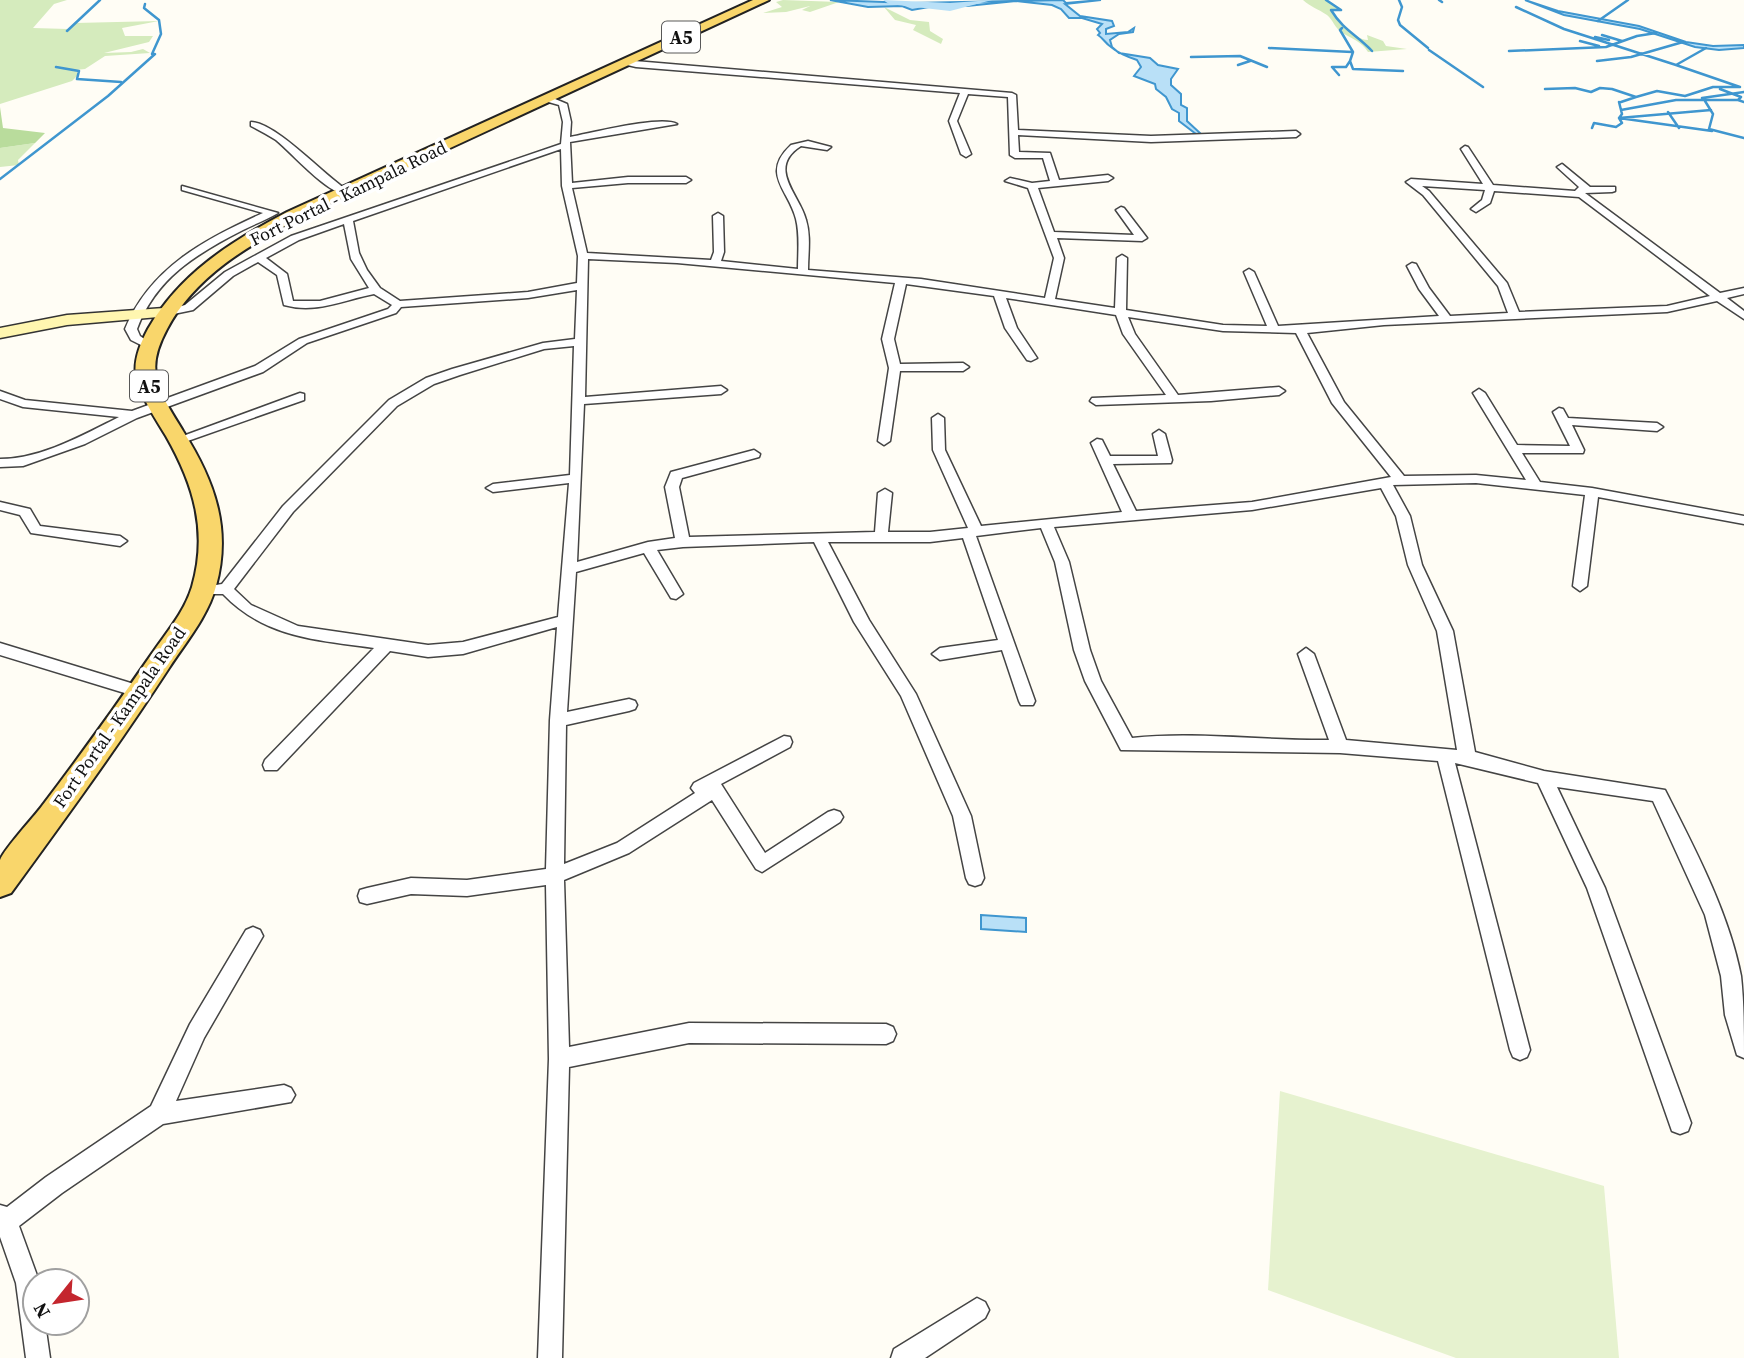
<svg xmlns="http://www.w3.org/2000/svg" width="1744" height="1358" font-family="'Source Serif 4',serif">
<rect width="100%" height="100%" fill="#fffdf5"/>
<path fill="#d5ebbd" d="M0,0H67L54,4L33,28L68,29L75,23L159,21L122,28L125,36H153L149,42L104,53L131,52L143,49L150,53L105,56L85,69L75,70L79,74L72,81L0,104Z
M783,0L839,2L810,12L802,10L810,6L786,12L763,13L782,7L776,2Z
M1303,0H1326L1341,10L1331,11C1339,22 1353,39 1368,40L1367,35L1383,41L1386,46L1407,49L1368,52C1361,41 1352,39 1341,32C1335,28 1333,20 1327,15C1318,9 1311,7 1303,0Z
M884,7L910,20L929,22L930,31L943,39L941,44L913,30L916,25L895,20Z
M35,143L18,160L19,165L0,167V148Z"/>
<path fill="#b9dc9c" d="M0,107L3,128L45,133L35,143L0,148Z"/>
<path fill="#e6f2cf" d="M1280,1091L1604,1186L1619,1358H1456L1268,1290Z"/>
<path fill="#b9e0f7" stroke="#3f96cf" stroke-width="2" d="M830,0L911,3L1063,0L1066,3L1101,0L1065,4L1080,16L1112,21L1114,26L1106,29V34L1128,32L1134,28L1133,32L1119,34L1110,40L1112,47L1119,53L1150,58L1158,65L1178,69L1171,79V85L1181,94V105L1187,108V121L1201,134H1196L1179,121V113L1172,109L1166,97L1156,89L1155,84L1134,76L1141,67L1137,60C1128,57 1119,54 1111,47C1105,43 1104,39 1098,35L1100,33L1097,29L1102,24L1082,18H1069L1061,9L1052,5L1016,1L967,6L952,3L912,10L902,6L868,7Z
M1525,0L1558,11L1639,26L1686,42L1713,46L1744,45V48L1719,50L1695,47L1640,29L1564,15Z
M981,915L1026,918V932L981,929Z"/>
<g fill="none" stroke-linecap="round" stroke-linejoin="round">
<path stroke="#3f96cf" stroke-width="2.5" d="M1326,0L1341,10H1331C1344,31 1356,34 1372,51
M1399,0L1402,7L1398,20L1400,25L1428,48
M1439,0L1442,2
M1516,7L1564,29L1676,65
M1598,21L1628,0
M1342,28L1340,30L1353,52L1350,61L1353,69L1403,71
M67,31L100,0
M1602,35L1622,41
M1595,37L1609,40
M1580,41L1599,46
M1269,48L1352,52
M1429,50L1483,87
M1509,51L1606,47L1637,36L1656,33
M1191,57L1240,56L1267,67
M1597,61L1631,57L1683,42
M1238,65L1250,61
M56,67L79,71L77,79L121,82
M1339,75L1332,67H1346L1350,61
M1545,89L1575,88L1591,92L1600,88L1612,89L1636,97L1657,91L1685,96L1713,87H1740L1676,65L1706,48
M1720,89L1741,97L1738,100L1744,102
M1702,98L1744,92
M1705,101L1713,114L1709,129L1744,138
M1621,102L1636,97
M1621,110L1676,100H1738
M1711,110L1619,118L1712,131
M1668,112L1679,128
M1592,128L1594,123L1616,127L1622,123L1619,118L1622,114L1619,102
M0,179L108,96L155,54H152L161,34L159,20L144,8L145,4"/>
<path fill="#b9e0f7" fill-rule="evenodd" d="M883,0L950,3L992,0L950,11L889,4Z"/>
<defs>
<path id="street" d="M623,60L1012,93L1016,95L1018,130L1151,136L1296,131L1300,134L1296,137L1151,142L1018,135L1019,152L1050,153L1059,180L1108,175L1113,178L1108,181L1038,188L1054,232L1134,235L1116,210L1121,207L1124,208L1147,238L1142,241L1057,238L1064,258L1055,299L1115,308L1117,258L1122,255L1127,258L1126,310L1223,325L1267,326L1244,272L1249,269L1254,272L1278,326L1439,316L1419,289L1407,266L1412,263L1416,264L1429,288L1450,316L1508,313L1498,286L1423,195L1406,182L1411,179L1483,184L1461,149L1465,146L1468,147L1493,185L1575,191L1579,187L1557,167L1562,164L1590,187H1615V191L1612,192L1585,193L1720,293L1744,288V294L1727,298L1744,311V319L1717,301L1667,312L1384,325L1307,333L1344,402L1404,476L1476,475L1526,480L1473,393L1479,389L1485,393L1517,445L1570,446L1553,412L1559,408L1563,409L1568,418L1657,423L1663,427L1657,431L1572,425L1584,450L1583,453H1522L1540,482L1592,488L1744,516V524L1598,497L1587,586L1580,591L1573,586L1585,495L1476,483L1393,485L1410,516L1422,565L1453,631L1475,752L1544,771L1665,790C1694,847 1729,913 1741,976C1744,1003 1744,1031 1744,1058L1737,1055L1725,1015L1721,976L1705,915L1653,801L1557,787L1605,888L1691,1123L1688,1131L1680,1134L1672,1131L1587,888L1538,783L1455,763L1530,1050L1527,1057L1520,1060L1513,1057L1510,1050L1438,761L1340,753L1121,750L1085,681L1074,650L1055,562L1041,528L976,536L1035,701L1033,705H1021L1019,701L1002,650L940,660L932,654L940,648L998,640L963,538L930,542H828L869,620L916,694L971,816L984,878L981,884L975,886L969,884L966,878L953,816L901,696L854,622L814,542L683,547L657,550L683,594L676,599L671,598L644,553L576,572L567,712L629,699L635,701L637,705L635,709L629,711L566,725L564,864L617,843L695,793L691,788L694,783L784,736L790,737L792,742L790,747L721,784L765,853L828,812L834,810L840,812L843,817L840,822L762,872L756,869L712,800L629,853L564,880L569,1047L689,1023L886,1024L893,1027L896,1034L893,1041L886,1044L689,1043L569,1067L562,1358H538L549,1059L546,885L467,896L411,894L367,904L360,902L358,896L360,890L367,888L411,878L467,880L546,869L550,720L557,627L463,654L428,657L390,651L277,770H265L263,765L265,760L374,648C317,640 265,638 223,594H210L208,590L210,586L222,584L283,506L389,400L426,378L452,369L543,343L575,339L577,290L528,298L401,307L396,313L307,343L263,372L137,418L85,444L23,466L0,467V459C41,459 83,435 119,417L23,407L0,399V391L25,400L132,411L255,366L299,339L388,309L392,305L374,294C343,300 316,314 284,305L277,275L258,262L233,276L193,310L164,316L158,313L185,305L225,272L291,236L561,144L563,122L559,105L545,101L544,99L548,96L567,104L571,122L570,137C592,133 661,115 677,124L570,142L572,183L628,177H686L691,180L686,183H628L572,188L587,253L711,260L714,252L713,216L718,213L723,216L724,252L721,261L798,269C798,253 800,235 796,219C789,190 760,174 791,145L808,141L831,147L827,150L801,146C766,168 800,195 806,220C811,236 808,254 808,270L921,279L1045,298L1054,258L1028,188L1005,181L1010,178L1032,183L1050,181L1043,158H1015L1010,155L1008,97L968,94L957,121L971,154L966,157L961,154L949,121L960,93L636,67L623,64ZM561,149L562,186L578,256L577,283L528,292L400,301L380,288L367,270L359,253L353,221ZM1422,186L1485,190L1482,200L1471,209L1476,212L1490,203L1494,191L1579,197L1710,296L1667,306L1519,312L1507,283L1429,191ZM344,224L351,259L369,288L320,301H293L287,274L266,258L299,240ZM588,259L677,263L895,283L882,339L889,368L878,441L884,445L890,441L900,371H963L969,367L963,363L900,364L894,339L906,284L994,296L1005,328L1027,360L1031,361L1037,358L1017,328L1006,298L1116,315L1123,334L1166,395L1092,398L1090,401L1096,405L1211,401L1279,395L1285,391L1279,387L1178,395L1135,334L1128,317L1223,331L1296,333L1332,403L1391,477L1252,502L1136,511L1113,464L1171,463L1172,460L1165,434L1159,430L1153,434L1158,456H1110L1102,440L1097,439L1091,443L1122,512L981,526L945,450L944,418L938,414L932,418L933,450L968,528L930,532H888L892,493L885,489L878,493L875,532L689,537L679,487L682,478L759,457L760,454L754,450L671,472L665,487L675,538L648,542L577,562L584,404L721,394L727,390L721,386L585,397ZM574,346L570,475L493,484L486,488L493,492L569,483L558,617L463,642L428,645L298,626L251,605L234,589L293,512L397,406L434,384L460,375L544,349ZM1381,488L1396,516L1408,565L1437,631L1457,750L1346,740L1314,654L1306,648L1298,654L1329,740C1265,741 1195,731 1132,738L1101,681L1090,650L1069,562L1054,527L1252,510Z
M251,122C275,122 324,175 347,190V194C328,195 292,153 276,140C268,135 259,130 251,126Z
M182,186L278,213C268,219 255,224 243,230C196,254 156,278 137,329L140,336L155,346L149,349L131,340L125,329C150,268 205,239 263,213L182,190Z
M300,393L304,394V400L182,443H174L172,440Z
M0,502L30,509L40,526L120,536L127,541L120,546L31,533L20,515L0,510Z
M0,643L147,688L149,692L147,696L141,698L0,655Z
M253,927L260,930L263,936L204,1038L176,1101L284,1085L291,1088L295,1095L291,1102L163,1124L62,1193L19,1226L39,1281H35V1323H45L50,1358H26L16,1283L0,1237V1205L7,1207L46,1177L151,1106L190,1024L246,930Z
M977,1298L985,1302L989,1310L985,1318L925,1358H891L894,1349Z"/>
<path id="secondary" d="M164,308L172,313L170,316L67,325L0,338V328L67,315Z"/>
<path id="primary" d="M753,0H769L299,218C248,246 195,276 167,329C160,342 153,359 156,374C159,395 173,414 183,431C214,480 232,528 216,586C208,616 186,642 169,668C119,745 65,819 11,893L0,897C0,887 0,870 0,860C5,848 33,818 42,806C80,756 116,706 151,655C165,634 184,613 192,587C208,532 194,485 166,436C155,418 143,400 137,380C132,363 140,344 148,329C180,273 232,241 287,212Z"/>
</defs>
<use href="#street" stroke="#444" stroke-width="3"/>
<use href="#secondary" stroke="#333" stroke-width="3"/>
<use href="#primary" stroke="#222" stroke-width="4"/>
<use href="#street" fill="#fff" fill-rule="evenodd"/>
<use href="#secondary" fill="#fff6b0" fill-rule="evenodd"/>
<use href="#primary" fill="#f9d66b" fill-rule="evenodd"/>
</g>
<g text-anchor="middle" dominant-baseline="central" stroke-width="7" stroke-linejoin="round" paint-order="stroke">
<g font-size="18" fill="#111" stroke="#fff">
<text transform="translate(348 193) rotate(-26)">Fort Portal - Kampala Road</text>
<text transform="translate(119 717) rotate(-55)">Fort Portal - Kampala Road</text>
</g>
<g fill="#fff" stroke="#585858" stroke-width="2">
<rect x="662" y="21.5" width="38" height="31" rx="5"/>
<rect x="130" y="370.5" width="38" height="31" rx="5"/>
</g>
<g font-size="19" font-weight="bold" fill="#111">
<text x="681" y="37">A5</text>
<text x="149" y="386">A5</text>
</g>
</g>
<g transform="translate(56 1302) rotate(240)"><circle r="33" fill="#ffffff" stroke="#a0a0a0" stroke-width="2"/>
<path d="M0-5L12 26L0 18L-12 26Z" fill="#c4262e"/>
<text y="-10" font-size="19" font-weight="bold" text-anchor="middle" fill="#111111">N</text>
</g>
</svg>
